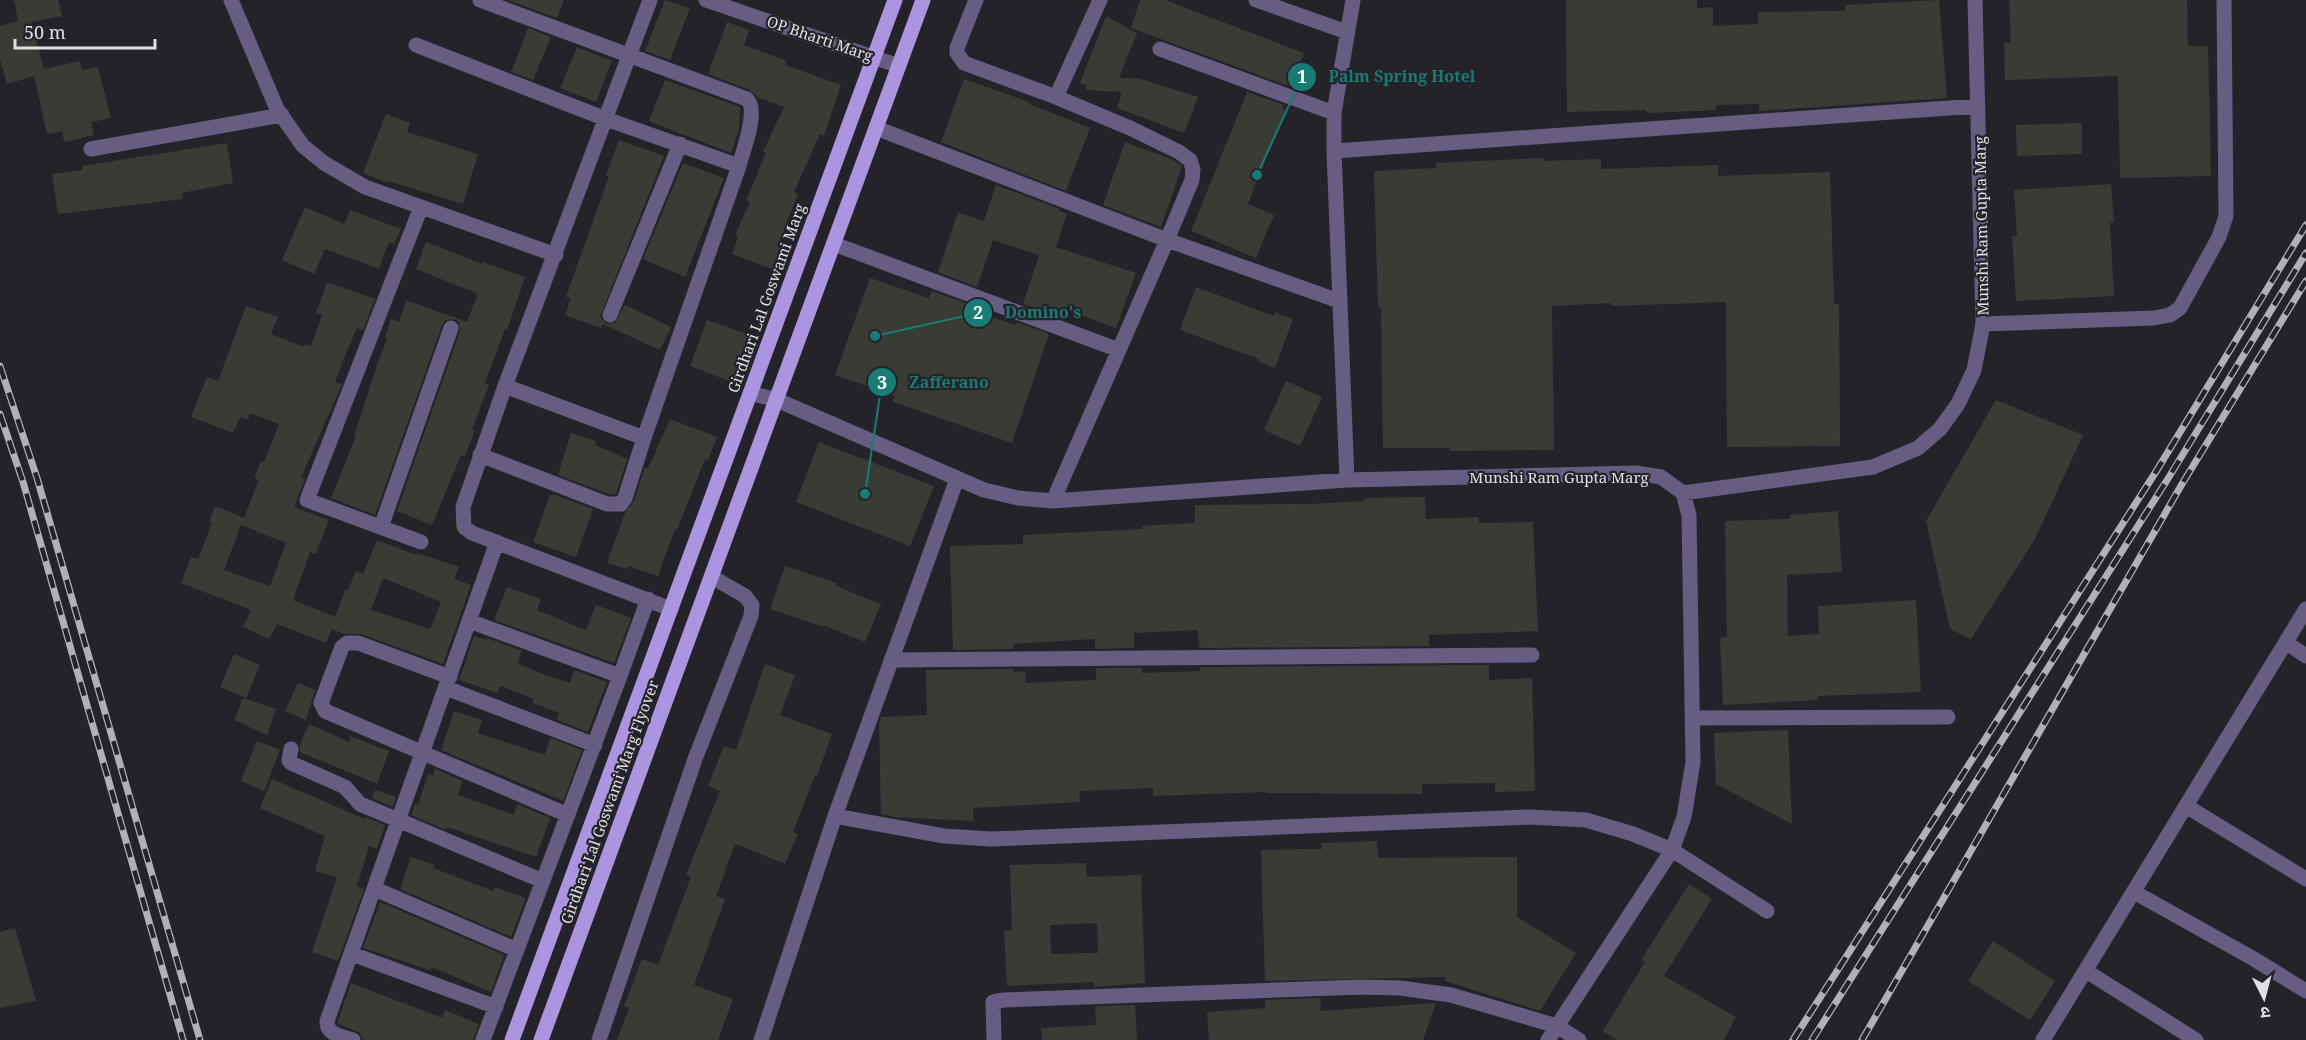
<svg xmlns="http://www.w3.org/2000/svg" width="2306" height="1040" font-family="'Noto Serif','Noto Sans Devanagari',serif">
<rect width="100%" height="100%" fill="#25232a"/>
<path fill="#383c35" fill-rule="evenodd" d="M14,0H58L62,16L31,22L44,69L80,61L82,70L98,67L111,118L91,122L94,135L64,142L62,131L47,134L34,76L7,84L0,59V26L18,21Z
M508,0H564L557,18Z
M665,0L690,8L670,60L645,51Z
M1140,0H1165L1304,53L1291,87L1131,28Z
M1566,0H1697V8L1713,7V26L1758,24V12L1845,11V5L1939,0L1947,98L1759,111V104L1716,105V110L1647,113L1646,110L1567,112Z
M2009,0H2187L2188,46H2208L2211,176L2120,178L2118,76L2005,80L2004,43H2011Z
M1106,16L1137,33L1119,78H1138L1198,97L1184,133L1117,108L1122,92L1086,90V85L1080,83Z
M727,22L749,30L744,45L787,61L785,65L841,85L824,136L820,134L794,192L798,194L777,247L780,248L772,269L732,254L738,237L735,235L750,202L746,201L766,153L763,152L784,107L757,97L750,90L708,74Z
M528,28L551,37L533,80L511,72Z
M577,47L612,61L596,102L560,88Z
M964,79L1029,102V104L1090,128L1066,191L941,142Z
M665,80L740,107L739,129L731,153L649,121Z
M1247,92L1284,105L1282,109L1285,110L1248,204L1274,215L1256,258L1191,231Z
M386,114L410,123L407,132L478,154L463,204L388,181L387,183L363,173Z
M2082,123V154L2017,156L2016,125Z
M619,140L664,156L600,317L607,324L615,323L625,305L671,327L660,350L603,324L601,328L565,315L571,298L566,297L609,176L606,175Z
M1125,142L1171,159L1182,166L1161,227L1103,205Z
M227,143L233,183L182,193L183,199L58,214L52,174L83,170L82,166Z
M1543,158V161L1601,159V169L1718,165V176L1830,172L1834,304H1839L1840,446L1727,447L1726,302L1611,306V303L1552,306L1554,450L1450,451V448H1383L1381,308H1378L1374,171L1436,168V163Z
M683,163L724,178L685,277L643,259Z
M2111,184L2114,222L2110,223L2114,296L2016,301L2012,236H2017L2014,190Z
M996,185L1060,209L1059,211L1067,214L1056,247L1136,273L1116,328L1064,309L1062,314L1057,313L1056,316L1023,304L1039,255L993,240L977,287L938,272L958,212L984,221Z
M305,207L344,224L350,210L401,229L394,244L389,242L379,269L325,249L314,274L282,260Z
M426,242L482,264V262L525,277L507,330L505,329L485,383L489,385L472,429L475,430L465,456L461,455L432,525L397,511L460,331L459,322L454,319L445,320L442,325L375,515L331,498L356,436H354L377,365L387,339L385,338L391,318L399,322L406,300L467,322L477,296L476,293L416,269Z
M870,278L929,298L932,291L971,305L970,310L1016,325L1017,322L1049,334L1012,443L893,402L895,396L835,375Z
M327,282L375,299L363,330L357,328L346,354L335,382L342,384L301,478L305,479L294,507L329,520L316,554L310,552L293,600L335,617L345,590H348L356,571L363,574L377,540L416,555L417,553L459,567L454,579L471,585L443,664L361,634H344L332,629L326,643L277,624L269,639L243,627L251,610L181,583L191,557L198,559L212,523L209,522L215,506L244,518L259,480L254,478L261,461L264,462L279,424L250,413L248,420L240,417L233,433L191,417L207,377L218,381L246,306L278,317L271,334L304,347L305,344L311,346L322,315L316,313ZM241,525L286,543L270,586L224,570ZM383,578L441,602L430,629L371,610Z
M1196,287L1274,316L1275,312L1293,319L1275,368L1258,361L1259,359L1180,330Z
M707,320L750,335L732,382L690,366Z
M1286,381L1322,397L1300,446L1264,430Z
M1996,400L2083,435L2035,539L1971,639L1950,629L1926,521Z
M670,419L717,437L708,460L705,459L677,530L675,529L658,576L628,566L627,569L607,563L625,513L634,501L645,467L648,469Z
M571,433L596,441L595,445L627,459L616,494H609L558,475Z
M819,442L934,486L910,546L796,502Z
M553,494L593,509L576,557L533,542L550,495L552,496Z
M1425,497L1426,519L1478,517L1479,523L1533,522L1538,631L1429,635V646L1199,648L1198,630L1134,633V648L1095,649V639L1013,644V649L953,650L950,546L1023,544V535L1142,529V526L1195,523V505L1311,504L1364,501V498Z
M1838,511L1842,572L1787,575L1788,636L1819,634L1818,606L1916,600L1921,692L1817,696L1818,700L1723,705L1720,638L1727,637L1725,521L1790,519V515Z
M785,566L837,583L836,586L881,604L865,642L823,625V627L770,609Z
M507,587L541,599L537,610L586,630L596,605L631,618L614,663L494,620Z
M474,636L487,640V638L522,651L517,663L543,674L570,683L574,670L607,682L588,732L557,720L559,713L532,703L534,699L500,686L498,693L459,680Z
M234,654L260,665L246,698L220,687Z
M765,664L795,675L780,715L832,734L817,776L815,775L793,832L798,834L785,864L735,844L716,896L725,899L694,985L733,999L718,1040H617L629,1008L624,1006L642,959L658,965L691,877L686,875L720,791L708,786L724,746L736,750Z
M1489,665V680L1532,678L1535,791L1495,792V783L1422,784V794L1266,793V792L1153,796V788L1079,791L1080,802L973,808V821L895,817L881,814L879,722L881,717L927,715L926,670L1014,669V672L1025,671L1026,683L1096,680V668H1142V673L1200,671V667Z
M298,683L315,690L306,720L285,711Z
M243,698L276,709L267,735L234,720Z
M454,711L482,720L478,733L545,755L550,738L582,750L563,801L441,750Z
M309,724L349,742L350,736L389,751L377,784L300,752V745Z
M1788,730L1792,824L1716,784L1714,733Z
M257,741L280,750L264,791L241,781Z
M435,769L463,781L458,795L514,815L517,804L550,818L536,857L447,827L446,830L411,815L415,804L418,805L428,774L433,776Z
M272,779L365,819V817L385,825L377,849L369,846L357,886L364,889L338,961L312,952L337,877L315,871L325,836L260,808Z
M375,790L396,797L393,807L372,798Z
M1377,841L1378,858L1517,857V917L1576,953L1540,1011L1445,981V977L1265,981L1261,850L1322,849L1321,843Z
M411,857L435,865L433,868L493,891L495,887L526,898L511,937L400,889Z
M1086,863L1087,877L1141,875L1145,983L1094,987V982L1007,986L1004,931H1012L1010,865ZM1097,923L1098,953L1051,954L1050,925Z
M1689,884L1712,899L1664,976L1736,1017L1724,1040H1617L1603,1031L1645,962L1641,960Z
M380,902L504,955L491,992L431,967L430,970L363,948Z
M15,928L36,1001L0,1008V932Z
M1993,941L2055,981L2030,1020L1968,981Z
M351,983L442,1018L445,1010L479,1024L473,1040H363L360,1033L337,1023Z
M1321,998L1320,1011L1436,1003L1423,1040H1209L1207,1012L1265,1008V1000Z
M1135,1005L1137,1040H1042L1041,1028L1096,1025L1095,1006Z"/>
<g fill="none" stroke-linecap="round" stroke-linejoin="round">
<path stroke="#675d82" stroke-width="15" d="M231,0L277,109L303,146L324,163L365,187L556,255
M480,0L747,99C759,111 743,150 739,166
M650,0L505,386L463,507L464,527L472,533L671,609
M706,0L899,66
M976,0L957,48V53L964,63L1056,97L1130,128L1179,152L1190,160L1193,169L1192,180L1167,240L1053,501
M1256,0L1347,32
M1353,0L1334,113V151L1978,106
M416,45L606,119L739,166L644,438L625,498L621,504H607L480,455
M1160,49L1334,113
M1056,97L1100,0
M876,128L1167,240L1339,301
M91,149L282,115
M1334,151L1347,480
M834,244L1119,350
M610,315L680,144
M1983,324L2154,318L2170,315L2180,308L2219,237L2226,216L2224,0
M505,386L644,438
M750,393L777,400L984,490L1018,498L1053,501L1347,480L1636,473L1661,477L1683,493L1873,467L1918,448L1940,429L1958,404L1974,370L1983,324L1975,0
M957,479L835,816L944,836L991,839L1529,817L1586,820L1633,834L1672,850L1767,911
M381,527L451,328
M421,542L307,500L421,207
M469,621L620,676L648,599
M2287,643L2306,656
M891,660L1532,655
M450,677L358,643H347L342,647L321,703L325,711L568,815
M446,688L595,745
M1694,718L1948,717
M291,749L289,760L291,763L345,787L360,804L543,881
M2186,806L2306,879
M375,889L517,950
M2134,892L2254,959L2306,991
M352,954L496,1007
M2086,971L2196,1040
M353,1040C342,1036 326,1035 327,1021L497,542
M483,1040L620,676
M599,1040L695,759L751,616L752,605L745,596L712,577
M761,1040L835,816
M994,1040L993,1002L1004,1000L1363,987L1400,988L1451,995L1557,1026L1579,1040
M1548,1040L1672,850L1684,817L1693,762L1689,515L1683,493
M2043,1040L2306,609"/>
<path stroke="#ab95e1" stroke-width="15" d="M512,1040L895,0
M541,1040L923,0"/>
<defs>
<path id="rail" d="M0,366L37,478L200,1040
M0,414L23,482L183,1040
M1793,1040L2157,470L2306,225
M1812,1040L2169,477L2306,253
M1862,1040L2182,484L2306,281"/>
</defs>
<use href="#rail" stroke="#b2b0b6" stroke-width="7"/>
<use href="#rail" stroke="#25232a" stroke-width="4.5" stroke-dasharray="14" stroke-linecap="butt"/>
</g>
<g text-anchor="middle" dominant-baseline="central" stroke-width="4.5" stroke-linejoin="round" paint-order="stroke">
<g font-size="15" fill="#e1dfe4" stroke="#25232a">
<text transform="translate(820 38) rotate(19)">OP Bharti Marg</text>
<text transform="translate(1981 226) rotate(-91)">Munshi Ram Gupta Marg</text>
<text transform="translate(766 298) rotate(-70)">Girdhari Lal Goswami Marg</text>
<text x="1559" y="477">Munshi Ram Gupta Marg</text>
<text transform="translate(609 802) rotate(-70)">Girdhari Lal Goswami Marg Flyover</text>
</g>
</g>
<path fill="none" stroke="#1a7b74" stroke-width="2" d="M1257 175L1302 77M875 336L978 313M865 494L882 382"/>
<g fill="#1a7b74" stroke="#25232a" stroke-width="2">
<circle cx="1257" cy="175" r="6"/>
<circle cx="875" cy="336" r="6"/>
<circle cx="865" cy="494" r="6"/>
<circle cx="1302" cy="77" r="15"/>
<circle cx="978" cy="313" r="15"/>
<circle cx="882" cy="382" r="15"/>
</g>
<g font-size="18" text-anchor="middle" font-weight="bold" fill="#fff">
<text x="1302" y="83">1</text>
<text x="978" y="319">2</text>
<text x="882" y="389">3</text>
</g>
<g font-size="16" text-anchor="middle" font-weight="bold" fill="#1a7b74" stroke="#25232a" stroke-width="4.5" stroke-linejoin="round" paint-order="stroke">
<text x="1402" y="82">Palm Spring Hotel</text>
<text x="1043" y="318">Domino's</text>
<text x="949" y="388">Zafferano</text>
</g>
<g transform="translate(2264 998) rotate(174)" stroke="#25232a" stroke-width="4.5" paint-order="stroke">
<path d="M0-4.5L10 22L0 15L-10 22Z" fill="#e1dfe4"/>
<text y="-9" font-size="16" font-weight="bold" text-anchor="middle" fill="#e1dfe4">उ</text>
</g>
<path d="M15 39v9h140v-9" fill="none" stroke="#e1dfe4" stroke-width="3"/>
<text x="24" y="39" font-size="18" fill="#e1dfe4" stroke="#25232a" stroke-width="4.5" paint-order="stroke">50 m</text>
</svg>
